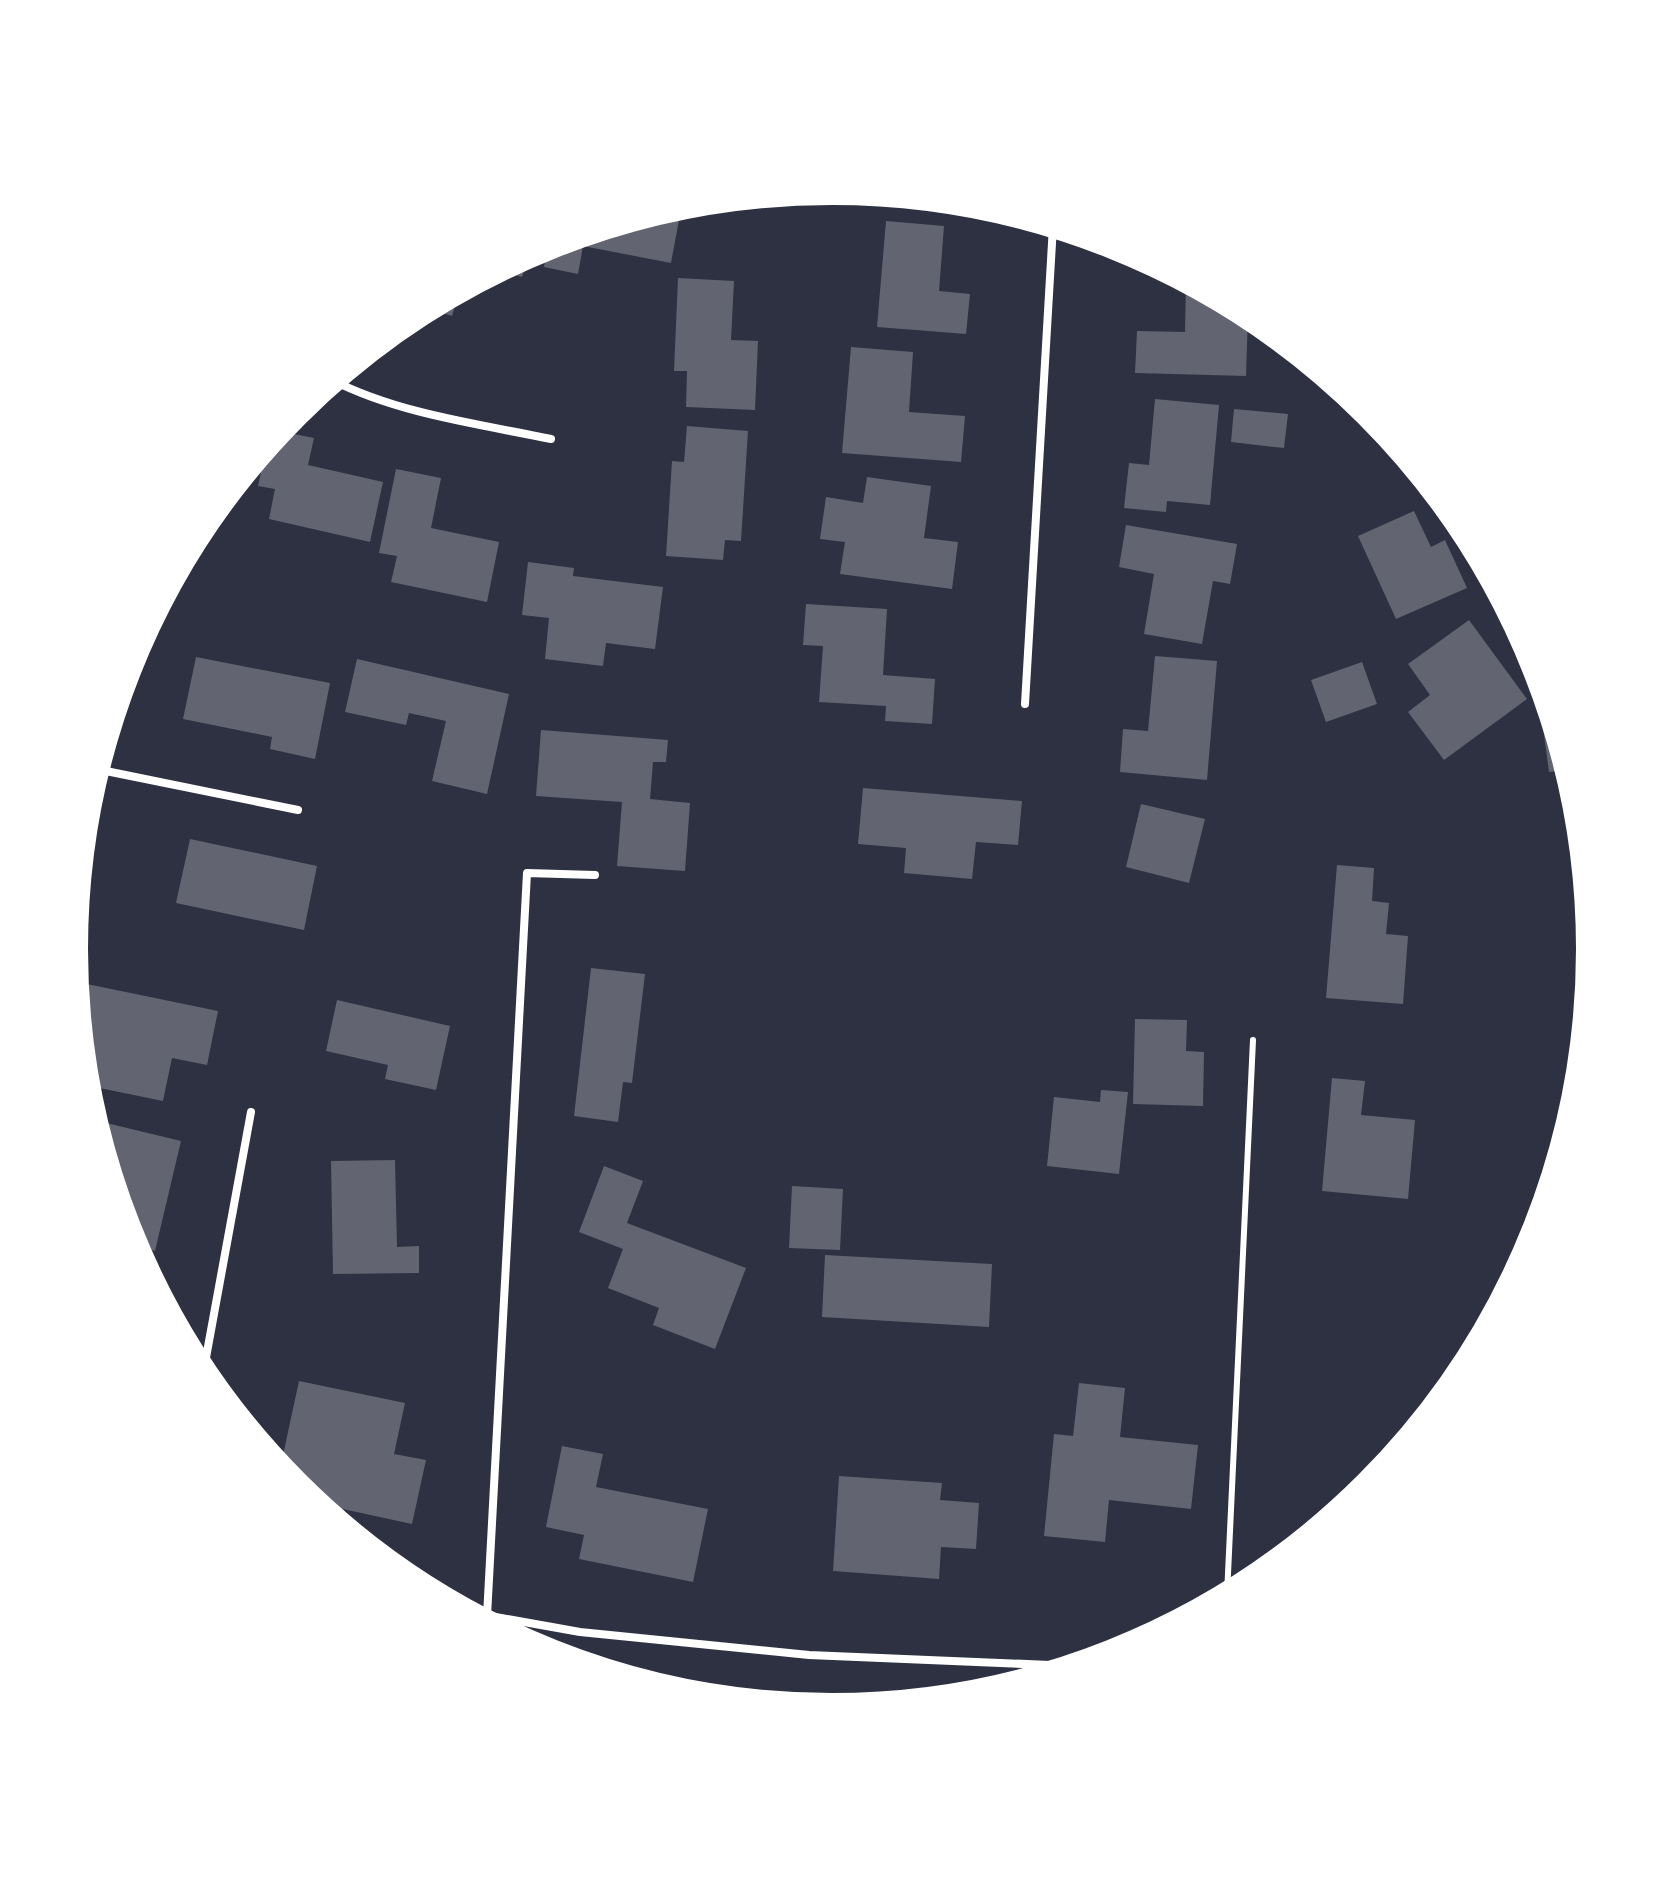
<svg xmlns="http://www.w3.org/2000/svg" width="1664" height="1898" font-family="Ubuntu,sans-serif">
<rect width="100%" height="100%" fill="#2d3142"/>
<path fill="#626471" d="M682,204L671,263L583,246L578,274L544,267L548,245Z
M886,221L944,226L939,291L970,294L966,334L877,327Z
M530,253L522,277L499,270Z
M678,278L734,281L731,340L758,341L755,410L686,407L687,371H674Z
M1186,281L1248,314L1246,376L1135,373L1137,331L1185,332Z
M460,290L452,316L427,308L432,305Z
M851,347L913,352L909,412L965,416L961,462L842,453Z
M1155,399L1219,405L1210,505L1167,501L1166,512L1124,508L1129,463L1149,465Z
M1234,409L1288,414L1284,448L1231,442Z
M687,426L748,431L741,541L725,540L723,560L666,556L672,461L684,462Z
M279,431L314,438L308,465L383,482L370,542L269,519L275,489L258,486L267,445Z
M254,461L250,482L239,480Z
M396,469L441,478L431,528L499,542L487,602L391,582L397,556L379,553Z
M867,477L931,486L924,538L958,542L952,589L840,574L845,542L820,539L826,497L863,503Z
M1414,511L1431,547L1445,540L1467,588L1396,619L1358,536Z
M1126,525L1237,544L1230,584L1213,581L1202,644L1144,634L1154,574L1119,567Z
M528,562L574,568L573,576L663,587L655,649L606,643L603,666L545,659L549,618L522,615Z
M806,604L887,609L883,675L935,679L932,724L885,721L886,706L819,702L823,646L803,645Z
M1469,620L1527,699L1444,760L1408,712L1430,695L1408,664Z
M1155,656L1217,661L1207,780L1120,772L1123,729L1148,731Z
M196,657L330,683L315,759L270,749L272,737L183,719Z
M357,659L509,694L487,794L432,781L446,721L409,713L406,725L345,712Z
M1362,662L1377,704L1326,722L1311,680Z
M1550,711L1568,770L1549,772L1541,713Z
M541,730L668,740L666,762H653L650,799L690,803L685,871L617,866L622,802L536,796Z
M863,788L1022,801L1018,845L976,842L972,879L904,873L906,848L858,844Z
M1141,804L1205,819L1189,883L1126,867Z
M190,839L317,866L304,930L176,903Z
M1337,865L1374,868L1372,901L1389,903L1386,934L1408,936L1403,1004L1326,998Z
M591,968L645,974L632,1083L623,1082L618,1122L574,1116Z
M87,984L218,1011L207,1065L172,1058L163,1101L85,1085L79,1024Z
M337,1000L450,1026L436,1090L385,1079L388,1065L326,1051Z
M1135,1019L1187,1020L1186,1051L1204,1052L1203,1106L1133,1104Z
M1332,1078L1365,1081L1361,1115L1415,1120L1408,1199L1322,1191Z
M1101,1090L1128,1092L1119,1174L1047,1166L1054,1097L1100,1102Z
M94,1120L181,1141L155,1251L133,1246L130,1239Z
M395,1160L397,1247L419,1246V1273L333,1274L331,1161Z
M604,1166L643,1181L627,1223L746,1268L715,1349L653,1325L659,1308L608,1288L623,1249L579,1232Z
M792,1186L843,1189L840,1250L789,1248Z
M825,1255L992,1264L989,1327L822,1317Z
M299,1381L405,1403L394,1454L426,1460L412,1524L315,1503L294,1486L280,1469Z
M1079,1383L1125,1388L1120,1437L1198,1445L1191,1509L1109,1500L1105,1542L1044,1536L1054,1434L1073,1436Z
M562,1446L603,1454L596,1487L708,1509L693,1582L579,1559L584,1535L546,1527Z
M839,1476L942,1483L940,1500L979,1503L976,1549L941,1547L939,1579L833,1571Z"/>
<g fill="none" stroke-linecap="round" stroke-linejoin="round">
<path stroke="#fff" stroke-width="6" d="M1227,1595L1253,1040"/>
<path stroke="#fff" stroke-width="8" d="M332,380C399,414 479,424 551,439
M1025,704L1053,226
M96,769L298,810
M203,1374L251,1112
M468,1612L580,1632L809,1655L1073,1666
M487,1616L527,873L595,875"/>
</g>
<path d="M0 0H1664V1898H0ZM86 949a746 746 0 1 1 1492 0a746 746 0 1 1-1492 0Z" fill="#fff" fill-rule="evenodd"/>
<path fill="none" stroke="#fff" stroke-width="4" d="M86 949a746 746 0 1 1 1492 0a746 746 0 1 1-1492 0Z"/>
</svg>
